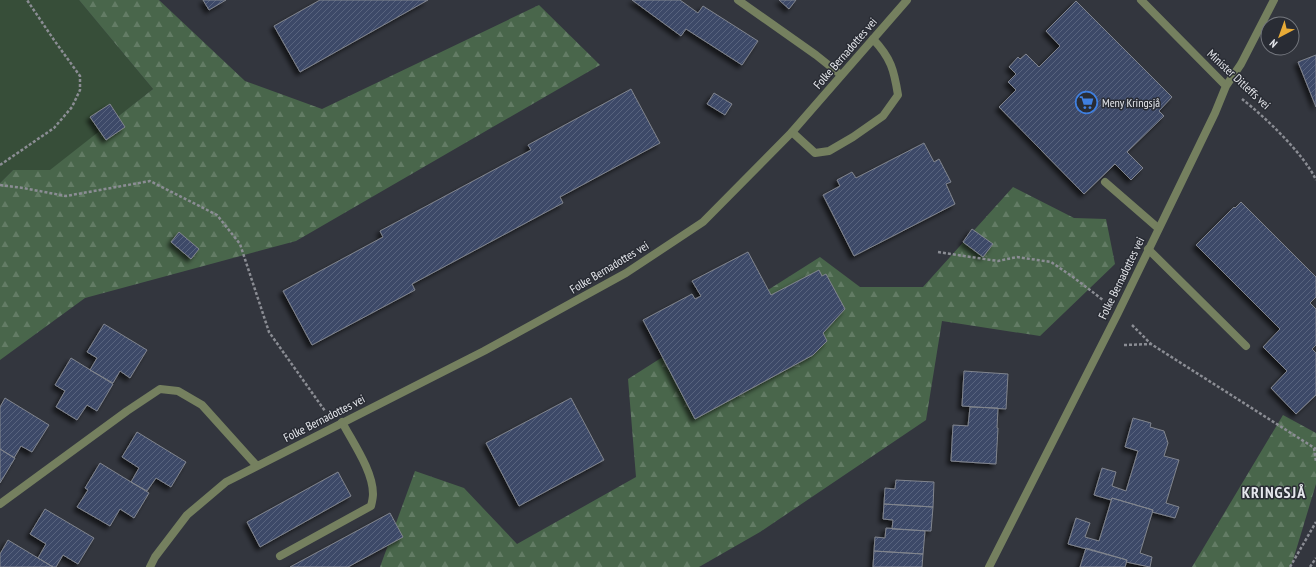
<svg xmlns="http://www.w3.org/2000/svg" width="1316" height="567" font-family="'PT Sans Narrow',sans-serif">
<defs>
<pattern id="forest-firs" width="22" height="20" patternUnits="userSpaceOnUse"><rect width="22" height="20" fill="#49664b"/><path d="M5 1l3.5 6h-7zM16 11l3.5 6h-7z" fill="#637c65"/></pattern>
<pattern id="building-hatch" width="6" height="6" patternUnits="userSpaceOnUse"><rect width="6" height="6" fill="#3d4968"/><path d="M-1 1l2-2M0 6l6-6M5 7l2-2" fill="none" stroke="#59637e"/></pattern>
<filter id="shadow"><feDropShadow dx="-3.5" dy="3.5" stdDeviation="2" flood-color="#0009"/></filter>
</defs>
<rect width="100%" height="100%" fill="#33363e"/>
<path fill="#374e39" d="M0,0H79L153,89L50,171L13,170L0,183Z"/>
<path fill="url(#forest-firs)" d="M79,0H159L245,81L322,109L539,5L600,65L296,241L85,298L0,360V183L13,170H50L153,89Z
M1013,187L1074,218L1106,219L1115,264L1040,336L942,321L926,420L760,532L699,567H380L415,471L464,488L517,544L636,477L628,379L820,257L860,287H923Z
M1283,415L1316,433V484L1291,567H1192Z"/>
<path fill="url(#building-hatch)" stroke="#81858e" filter="url(#shadow)" d="M203,0H226L209,10Z
M320,0H428L300,72L274,26Z
M632,0H680L698,13L703,6L758,41L742,65L686,29L681,36Z
M779,0H796L789,9Z
M1076,1L1172,97L1159,111L1164,116L1127,152L1143,168L1131,180L1115,164L1084,194L999,107L1016,90L1008,82L1016,74L1009,67L1018,57L1020,59L1026,54L1039,67L1060,46L1046,31Z
M1316,55V107L1298,62Z
M631,89L660,143L560,197L563,203L412,284L415,290L312,345L283,291L383,237L380,231L531,150L528,145Z
M714,93L732,104L725,115L707,104Z
M110,104L125,127L106,140L90,117Z
M924,143L934,162L939,159L951,182L946,184L955,204L854,256L823,195L840,186L837,180L852,172L856,178Z
M1241,202L1316,277V297L1310,303L1316,309V345L1312,349L1316,353V395L1296,414L1271,388L1287,371L1263,347L1280,329L1196,245L1234,207L1235,208Z
M972,229L993,244L983,257L963,242Z
M179,232L199,249L191,259L171,242Z
M748,252L771,295L819,270L822,276L826,274L845,309L823,333L827,341L813,355L695,419L643,320L692,294L695,299L701,296L692,281Z
M104,324L147,350L130,378L120,371L113,383L90,370L97,358L87,352Z
M71,358L113,384L97,411L87,405L77,420L56,407L65,391L55,385Z
M964,371L1008,374L1006,409L962,406Z
M5,398L49,425L32,452L21,446L14,458L0,449V407Z
M571,398L604,460L519,506L486,443Z
M970,407L998,408L997,428H998L996,464L951,461L953,425L968,426Z
M1133,418L1151,423L1150,427L1164,431L1168,443L1164,456L1179,460L1166,503L1179,507L1175,518L1152,512L1153,510L1112,498L1111,500L1094,495L1102,468L1116,472L1112,486L1126,491L1138,451L1125,447Z
M137,432L186,462L171,487L156,478L147,491L131,482L139,468L122,457Z
M0,449L15,458L0,483Z
M100,463L149,493L134,518L120,509L110,526L77,507L88,490L85,488Z
M338,472L351,496L260,547L247,522Z
M896,480L934,482L933,507L884,504L885,488L895,489Z
M1112,498L1153,510L1140,553L1152,557L1150,567L1126,562L1127,560L1068,544L1076,518L1090,523L1085,537L1099,541Z
M884,504L933,507L931,531L892,529L893,520L883,519Z
M45,509L94,538L78,564L63,555L56,567H53L38,558L46,544L30,534Z
M390,513L403,537L348,567H290Z
M886,528L925,531L923,554L874,551L875,537L885,538Z
M8,540L53,567H0V554Z
M1086,548L1127,560L1125,567H1080Z
M874,551L923,554L922,567H873Z"/>
<g fill="none" stroke-linecap="round" stroke-linejoin="round">
<path stroke="#8b8d94" stroke-width="2.5" stroke-dasharray="3 2" stroke-linecap="butt" d="M1242,99C1265,117 1304,154 1316,180
M0,165L54,128L72,107L80,90V76L54,40L27,0
M0,185L23,188L66,196L150,181L217,215L240,244L269,332L325,411
M938,252L998,261L1017,257L1051,262L1073,277L1103,300
M1132,325L1151,344L1316,449
M1124,345L1151,344
M1314,448L1316,462
M1290,567L1316,522
M1310,567L1316,558"/>
<path stroke="#75805f" stroke-width="8" d="M738,0L816,55L841,75
M792,132L815,153L829,151L853,137L883,116L898,95C894,70 891,58 873,39
M1105,182L1158,228
M1148,249L1246,346
M280,556L371,506C372,502 373,498 373,494C373,471 353,443 342,422"/>
<path stroke="#75805f" stroke-width="8" d="M1141,0L1226,86
M0,504L127,411L160,389L178,391L202,405L257,466
M150,567L155,557L187,515L226,482L484,351L626,273L703,222L792,132L907,0
M989,567L1118,313L1215,113L1226,86L1241,64L1274,0"/>
</g>
<defs>
<symbol id="supermarket-ring" viewBox="-11 -11 22 22"><circle r="9.5" fill="#292c34" stroke="#3f7fe0" stroke-width="1.5"/><path d="M-6-5.5h2.5l.6 2H6L4.5 2H-2.5L-4.4-4H-6ZM-1.5 3.2a1.3 1.3 0 1 0 .1 0ZM3 3.2a1.3 1.3 0 1 0 .1 0Z" fill="#3f7fe0"/></symbol>
</defs>
<g fill-rule="evenodd">
<use href="#supermarket-ring" x="1074" y="90" width="25" height="25"/>
</g>
<g text-anchor="middle" dominant-baseline="central" stroke-width="3" stroke-linejoin="round" paint-order="stroke">
<g font-size="12" fill="#e5e7ec" stroke="#292c34">
<text transform="translate(845 53) rotate(-49)">Folke Bernadottes vei</text>
<text transform="translate(1239 79) rotate(43)">Minister Ditleffs vei</text>
<text transform="translate(609 267) rotate(-31)">Folke Bernadottes vei</text>
<text transform="translate(1121 278) rotate(-64)">Folke Bernadottes vei</text>
<text transform="translate(324 418) rotate(-27)">Folke Bernadottes vei</text>
</g>
<g font-size="12" fill="#e5e7ec" stroke="#292c34" text-anchor="start">
<text x="1102" y="102">Meny Kringsjå</text>
</g>
<g font-size="16" font-weight="bold" letter-spacing="1" fill="#e5e7ec" stroke="#292c34">
<text x="1274" y="492">KRINGSJÅ</text>
</g>
</g>
<g transform="translate(1280 36) rotate(221)"><circle r="19" fill="#292c34" stroke="#74777e"/>
<path d="M0-3L7 15L0 10L-7 15Z" fill="#e8ab37"/>
<text y="-6" font-size="11" font-weight="bold" text-anchor="middle" fill="#e5e7ec">N</text>
</g>
</svg>
